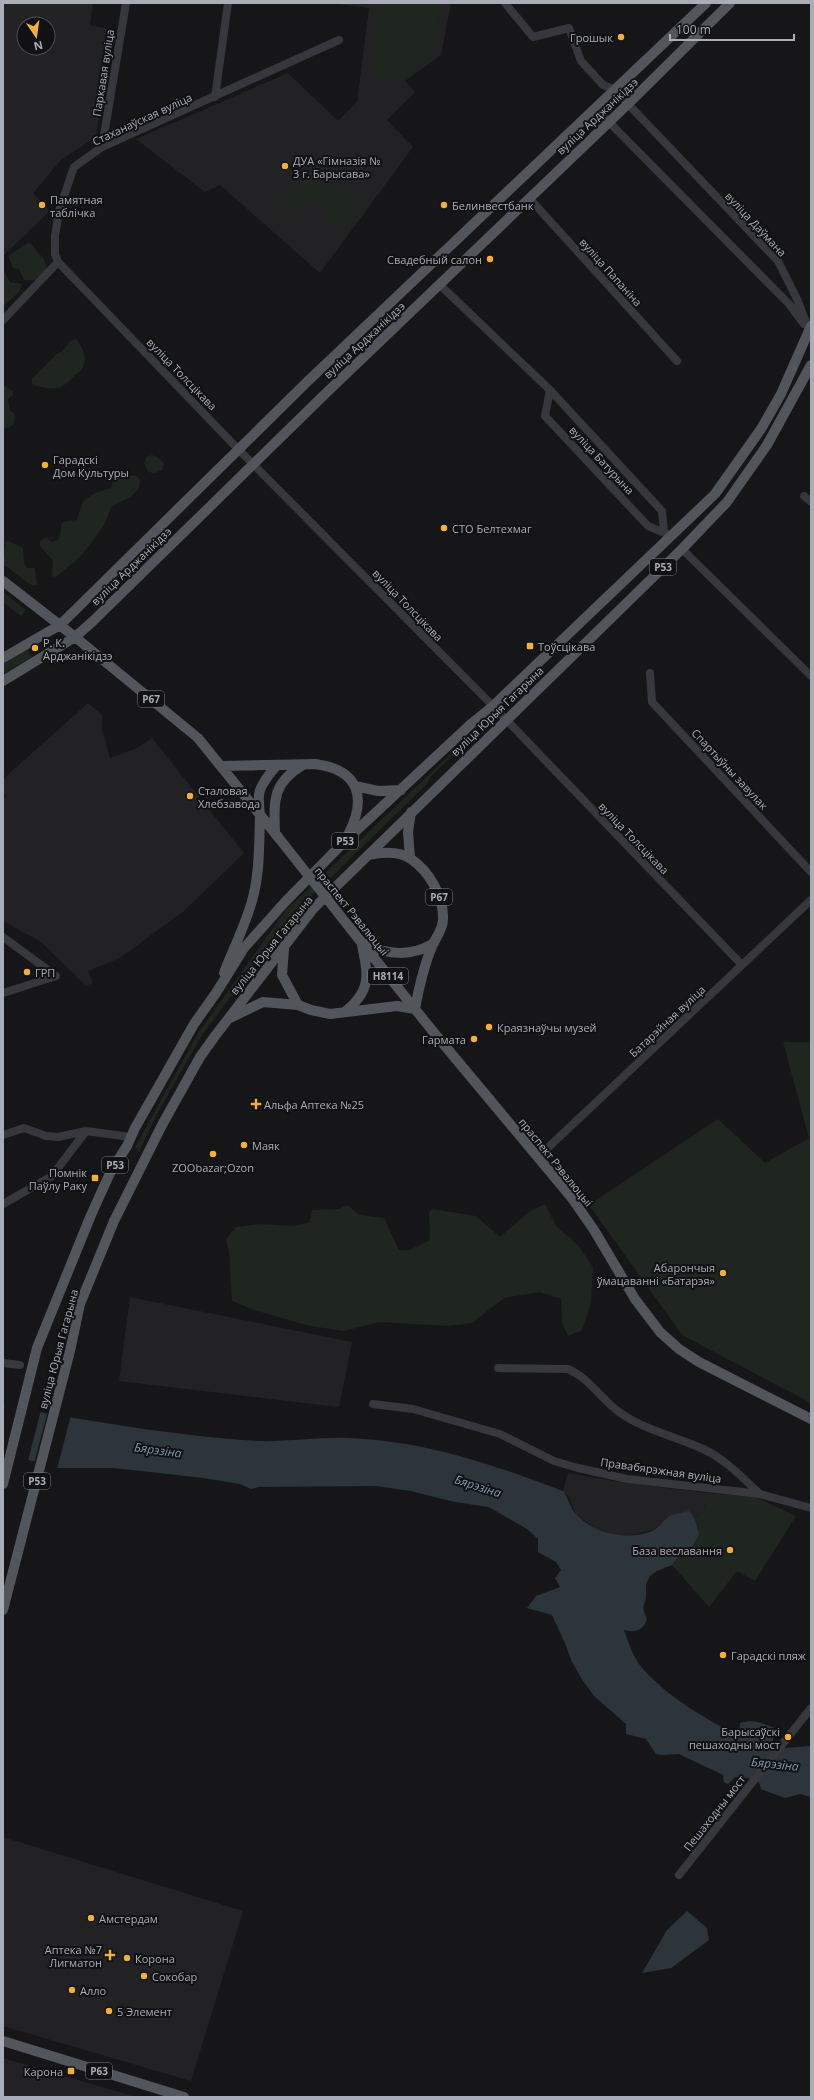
<svg xmlns="http://www.w3.org/2000/svg" width="814" height="2100" font-family="'Open Sans',sans-serif">
<rect width="100%" height="100%" fill="#161618"/>
<path fill="#222225" fill-rule="evenodd" d="M3,3H93L90,25L111,30L96,137L61,160L33,193L50,211L3,256ZM24,24H48V48H24Z
M330,3H451L441,55L405,81L415,92L387,120L413,147L320,273L220,185L205,192L136,139L288,73L338,121L357,102L369,8Z
M88,703L102,715V729L110,758L135,749L152,738L244,853L184,911L120,958L88,971L93,983L86,986L41,942L3,921V799L6,796L3,791V779Z
M130,1297L352,1342L339,1407L119,1381Z
M568,1473L626,1483L708,1493L705,1508L695,1519L689,1511L671,1515L653,1530L630,1535H614L595,1528L576,1514L568,1496L563,1491Z
M3,1837L243,1911L191,2081L3,2026Z
M3,2058L136,2097H3Z"/>
<path fill="#1e261f" d="M381,3H442L432,55L402,81L370,75Z
M317,164L364,207L342,231L306,197L288,216L278,206Z
M29,242L44,259L47,269L35,280H24L19,269L13,268L8,256Z
M3,269L10,282L22,284L19,292L3,307Z
M76,339C83,347 89,360 81,370C79,372 76,374 74,376C62,391 50,391 32,384V379L58,353L62,352L70,341Z
M3,385L13,391V395L8,399L10,411L14,413C17,423 12,428 3,429Z
M152,455L157,457L164,463L162,470L154,473L148,472L144,463L146,457Z
M118,474L137,476L140,480L139,488L131,497L112,506L103,527L80,557L57,576L52,577L53,561L40,546V541L46,537L52,542L58,540C66,525 52,522 77,520L83,501L95,493L111,488L114,477Z
M6,540L23,548L24,563L27,568H35L37,585L32,586L3,564Z
M3,592L26,610L21,616L3,602Z
M27,650L32,657L3,674V664Z
M474,732L476,733L431,776L426,785L292,915L202,1035L156,1116L139,1152L135,1147L198,1033L286,910Z
M783,1042H811V1403L682,1335L589,1205L718,1119L765,1163L809,1138Z
M545,1204L556,1226L578,1245L593,1267L591,1303L582,1330L568,1336L562,1322L561,1299L540,1292L504,1298L472,1323L447,1326L379,1322L344,1331L310,1326L254,1310L232,1301L229,1251L226,1239L236,1227L259,1224L294,1226L310,1222L312,1210L338,1209L348,1205L359,1215L384,1218L399,1250H409L430,1240L429,1212L432,1209L476,1216L500,1237L530,1211Z
M708,1493L755,1497L796,1516L755,1581L737,1571L709,1607L672,1565L680,1554L693,1546L699,1534L695,1519L705,1508Z"/>
<path fill="#2c353c" d="M3,1406C87,1420 172,1436 257,1441C287,1442 317,1437 347,1438C422,1440 494,1465 563,1491C569,1498 570,1509 577,1515C595,1534 627,1541 652,1531C659,1528 664,1519 671,1515C676,1513 684,1512 689,1511L695,1519L699,1534L693,1546L680,1554L672,1565L657,1571L650,1576L646,1584V1598L643,1608L647,1620C642,1631 635,1633 624,1630C628,1641 632,1654 639,1664C664,1695 700,1715 734,1734H740V1723C753,1719 762,1723 774,1728L772,1749L811,1746V1797L800,1794L785,1798L761,1789L759,1782L748,1778L735,1777L728,1784L724,1782L723,1775L679,1754L662,1755L656,1754L646,1739L626,1734V1724L594,1696L583,1681L572,1662L565,1643L552,1615L527,1608L536,1596L560,1587L555,1578L561,1570L556,1562L538,1552V1539L527,1529L489,1507L455,1502L411,1491L376,1486L259,1487L251,1489L240,1484L203,1478L114,1468H57L15,1456L3,1454Z
M687,1911L707,1928L709,1940L671,1968L642,1973L667,1930Z"/>
<path fill="#161618" d="M5,1404L41,1410L28,1461L3,1456V1414Z
M48,1411L71,1415L57,1469L34,1463Z"/>
<g fill="none" stroke-linecap="round" stroke-linejoin="round">
<path stroke="#37383d" stroke-width="8" d="M505,3L533,37L569,28L581,61L603,85L613,89L628,104L778,261L797,299L809,330
M215,97L228,3
M595,108L789,304L804,324
M102,147L126,3
M529,198L677,361
M58,262L238,449L493,706L742,965
M58,262L55,254V236L59,211L74,167L102,147L339,40
M440,285L550,390L662,511L664,532
M3,320L58,262
M550,390L545,416L648,526L667,534
M804,496L811,502
M682,549L811,676
M650,673L652,702L811,872
M3,937L56,976
M3,993L56,976
M3,1135L24,1128L46,1136L58,1137L86,1131L131,1137
M538,1157L811,900
M3,1204L52,1176L86,1131
M3,1363L20,1365
M498,1368L568,1369C589,1378 601,1399 619,1412C644,1430 675,1436 703,1449C725,1459 743,1478 760,1494
M373,1404L413,1409L500,1434L554,1461L578,1468L627,1479L760,1494L811,1508
M679,1875L811,1708"/>
<path stroke="#53555c" stroke-width="10" d="M3,581L75,637L198,738L278,837
M3,658L60,625L308,381L706,3
M3,681L75,637L92,622L323,396L628,104L730,3
M222,766L315,764C360,770 367,798 348,835
M355,786L378,791L401,790
M275,833C274,801 272,783 303,765
M369,855C382,852 399,851 411,859C429,871 444,897 443,919C443,929 437,936 433,944C424,965 419,987 415,1009
M410,858L408,832L411,812
M350,928L435,1034L571,1197L594,1230L635,1299L660,1332L679,1349L699,1362L811,1419
M365,944C387,955 412,957 434,943
M284,949L282,975L298,1005
M224,973C234,946 248,921 254,893C260,868 259,842 260,817C260,808 257,800 260,790C264,780 270,773 277,765
M345,1012C372,990 368,975 362,945
M230,1018L263,1002L298,1005L311,1010L330,1014L397,1006L415,1009
M3,1484L37,1348L91,1215L111,1171L127,1146L135,1128L194,1024L216,993L244,948L285,902L343,843L471,724L493,706L715,494L761,429L781,394L811,326
M3,1610L70,1351L80,1304L114,1221L162,1125L200,1057L215,1036L313,909L682,549L727,502L767,445L811,365
M3,2041L184,2097"/>
<path stroke="#53555c" stroke-width="10" d="M278,837L350,928"/>
</g>
<g fill="#f2b134" stroke="#111113" stroke-width="1.5">
<circle cx="621" cy="37" r="4"/>
<circle cx="285" cy="166" r="4"/>
<circle cx="42" cy="205" r="4"/>
<circle cx="444" cy="205" r="4"/>
<circle cx="490" cy="259" r="4"/>
<circle cx="45" cy="465" r="4"/>
<circle cx="444" cy="528" r="4"/>
<rect x="526" y="642" width="8" height="8" rx="2"/>
<circle cx="35" cy="648" r="4"/>
<circle cx="190" cy="796" r="4"/>
<circle cx="27" cy="972" r="4"/>
<circle cx="489" cy="1027" r="4"/>
<circle cx="474" cy="1039" r="4"/>
<path d="M254 1098h4v4h4v4h-4v4h-4v-4h-4v-4h4z"/>
<circle cx="244" cy="1145" r="4"/>
<circle cx="213" cy="1154" r="4"/>
<rect x="91" y="1174" width="8" height="8" rx="2"/>
<circle cx="723" cy="1273" r="4"/>
<circle cx="730" cy="1550" r="4"/>
<circle cx="723" cy="1655" r="4"/>
<circle cx="788" cy="1737" r="4"/>
<circle cx="91" cy="1918" r="4"/>
<path d="M108 1949h4v4h4v4h-4v4h-4v-4h-4v-4h4z"/>
<circle cx="127" cy="1958" r="4"/>
<circle cx="144" cy="1976" r="4"/>
<circle cx="72" cy="1990" r="4"/>
<circle cx="109" cy="2011" r="4"/>
<rect x="67" y="2067" width="8" height="8" rx="2"/>
</g>
<g text-anchor="middle" dominant-baseline="central" stroke-width="4" stroke-linejoin="round" paint-order="stroke">
<g fill="#111113" stroke="#7b7e86" stroke-width="1">
<rect x="650" y="559" width="26" height="16" rx="3"/>
<rect x="138" y="691" width="26" height="16" rx="3"/>
<rect x="332" y="833" width="26" height="16" rx="3"/>
<rect x="426" y="889" width="26" height="16" rx="3"/>
<rect x="368" y="968" width="40" height="16" rx="3"/>
<rect x="102" y="1157" width="26" height="16" rx="3"/>
<rect x="24" y="1473" width="26" height="16" rx="3"/>
<rect x="86" y="2063" width="26" height="16" rx="3"/>
</g>
<g font-size="10" font-weight="bold" fill="#a8adb8">
<text x="663" y="567">Р53</text>
<text x="151" y="699">Р67</text>
<text x="345" y="841">Р53</text>
<text x="439" y="897">Р67</text>
<text x="388" y="976">Н8114</text>
<text x="115" y="1165">Р53</text>
<text x="37" y="1481">Р53</text>
<text x="99" y="2071">Р63</text>
</g>
<g font-size="11" fill="#a8adb8" stroke="#111113" text-anchor="start">
<text x="613" y="37" text-anchor="end">Грошык</text>
<text x="293" y="160">ДУА «Гімназія №<tspan x="293" dy="13">3 г. Барысава»</tspan></text>
<text x="50" y="199">Памятная<tspan x="50" dy="13">таблічка</tspan></text>
<text x="452" y="205">Белинвестбанк</text>
<text x="482" y="259" text-anchor="end">Свадебный салон</text>
<text x="53" y="459">Гарадскі<tspan x="53" dy="13">Дом Культуры</tspan></text>
<text x="452" y="528">СТО Белтехмаг</text>
<text x="43" y="642">Р. К.<tspan x="43" dy="13">Арджанікідзэ</tspan></text>
<text x="538" y="646">Тоўсцікава</text>
<text x="198" y="790">Сталовая<tspan x="198" dy="13">Хлебзавода</tspan></text>
<text x="35" y="972">ГРП</text>
<text x="497" y="1027">Краязнаўчы музей</text>
<text x="466" y="1039" text-anchor="end">Гармата</text>
<text x="264" y="1104">Альфа Аптека №25</text>
<text x="252" y="1145">Маяк</text>
<text x="213" y="1167" text-anchor="middle">ZOObazar;Ozon</text>
<text x="87" y="1172" text-anchor="end">Помнік<tspan x="87" dy="13">Паўлу Раку</tspan></text>
<text x="715" y="1267" text-anchor="end">Абарончыя<tspan x="715" dy="13">ўмацаванні «Батарэя»</tspan></text>
<text x="722" y="1550" text-anchor="end">База веславання</text>
<text x="731" y="1655">Гарадскі пляж</text>
<text x="780" y="1731" text-anchor="end">Барысаўскі<tspan x="780" dy="13">пешаходны мост</tspan></text>
<text x="99" y="1918">Амстердам</text>
<text x="102" y="1949" text-anchor="end">Аптека №7<tspan x="102" dy="13">Лигматон</tspan></text>
<text x="135" y="1958">Корона</text>
<text x="152" y="1976">Сокобар</text>
<text x="80" y="1990">Алло</text>
<text x="117" y="2011">5 Элемент</text>
<text x="63" y="2071" text-anchor="end">Карона</text>
</g>
<g font-size="11" fill="#a8adb8" stroke="#111113">
<text transform="translate(103 73) rotate(-81)">Паркавая вуліца</text>
<text transform="translate(597 116) rotate(-43)">вуліца Арджанікідзэ</text>
<text transform="translate(142 119) rotate(-25)">Стаханаўская вуліца</text>
<text transform="translate(756 224) rotate(47)">вуліца Даўмана</text>
<text transform="translate(611 272) rotate(48)">вуліца Папаніна</text>
<text transform="translate(364 340) rotate(-43)">вуліца Арджанікідзэ</text>
<text transform="translate(182 374) rotate(46)">вуліца Толсцікава</text>
<text transform="translate(602 460) rotate(47)">вуліца Батурына</text>
<text transform="translate(131 566) rotate(-44)">вуліца Арджанікідзэ</text>
<text transform="translate(408 605) rotate(46)">вуліца Толсцікава</text>
<text transform="translate(497 711) rotate(-44)">вуліца Юрыя Гагарына</text>
<text transform="translate(730 769) rotate(47)">Спартыўны завулак</text>
<text transform="translate(634 838) rotate(46)">вуліца Толсцікава</text>
<text transform="translate(352 911) rotate(51)">праспект Рэвалюцыі</text>
<text transform="translate(271 945) rotate(-51)">вуліца Юрыя Гагарына</text>
<text transform="translate(667 1021) rotate(-43)">Батарэйная вуліца</text>
<text transform="translate(556 1162) rotate(51)">праспект Рэвалюцыі</text>
<text transform="translate(58 1349) rotate(-75)">вуліца Юрыя Гагарына</text>
<text transform="translate(661 1470) rotate(8)">Правабярэжная вуліца</text>
<text transform="translate(714 1813) rotate(-52)">Пешаходны мост</text>
</g>
<g font-size="12" font-style="italic" fill="#7f9bb3" stroke="#111113">
<text transform="translate(158 1450) rotate(8)">Бярэзіна</text>
<text transform="translate(478 1486) rotate(18)">Бярэзіна</text>
<text transform="translate(775 1764) rotate(6)">Бярэзіна</text>
</g>
</g>
<rect width="814" height="2100" fill="none" stroke="#a8adb8" stroke-width="8"/>
<g transform="translate(36 36) rotate(167)"><circle r="19" fill="#111113" stroke="#4d4f55"/>
<path d="M0-3L7 15L0 10L-7 15Z" fill="#f2b134"/>
<text y="-6" font-size="11" font-weight="bold" text-anchor="middle" fill="#a8adb8">N</text>
</g>
<path d="M670 34v6h124v-6" fill="none" stroke="#a8adb8" stroke-width="2"/>
<text x="676" y="34" font-size="12" fill="#a8adb8" stroke="#111113" stroke-width="3" paint-order="stroke">100 m</text>
</svg>
